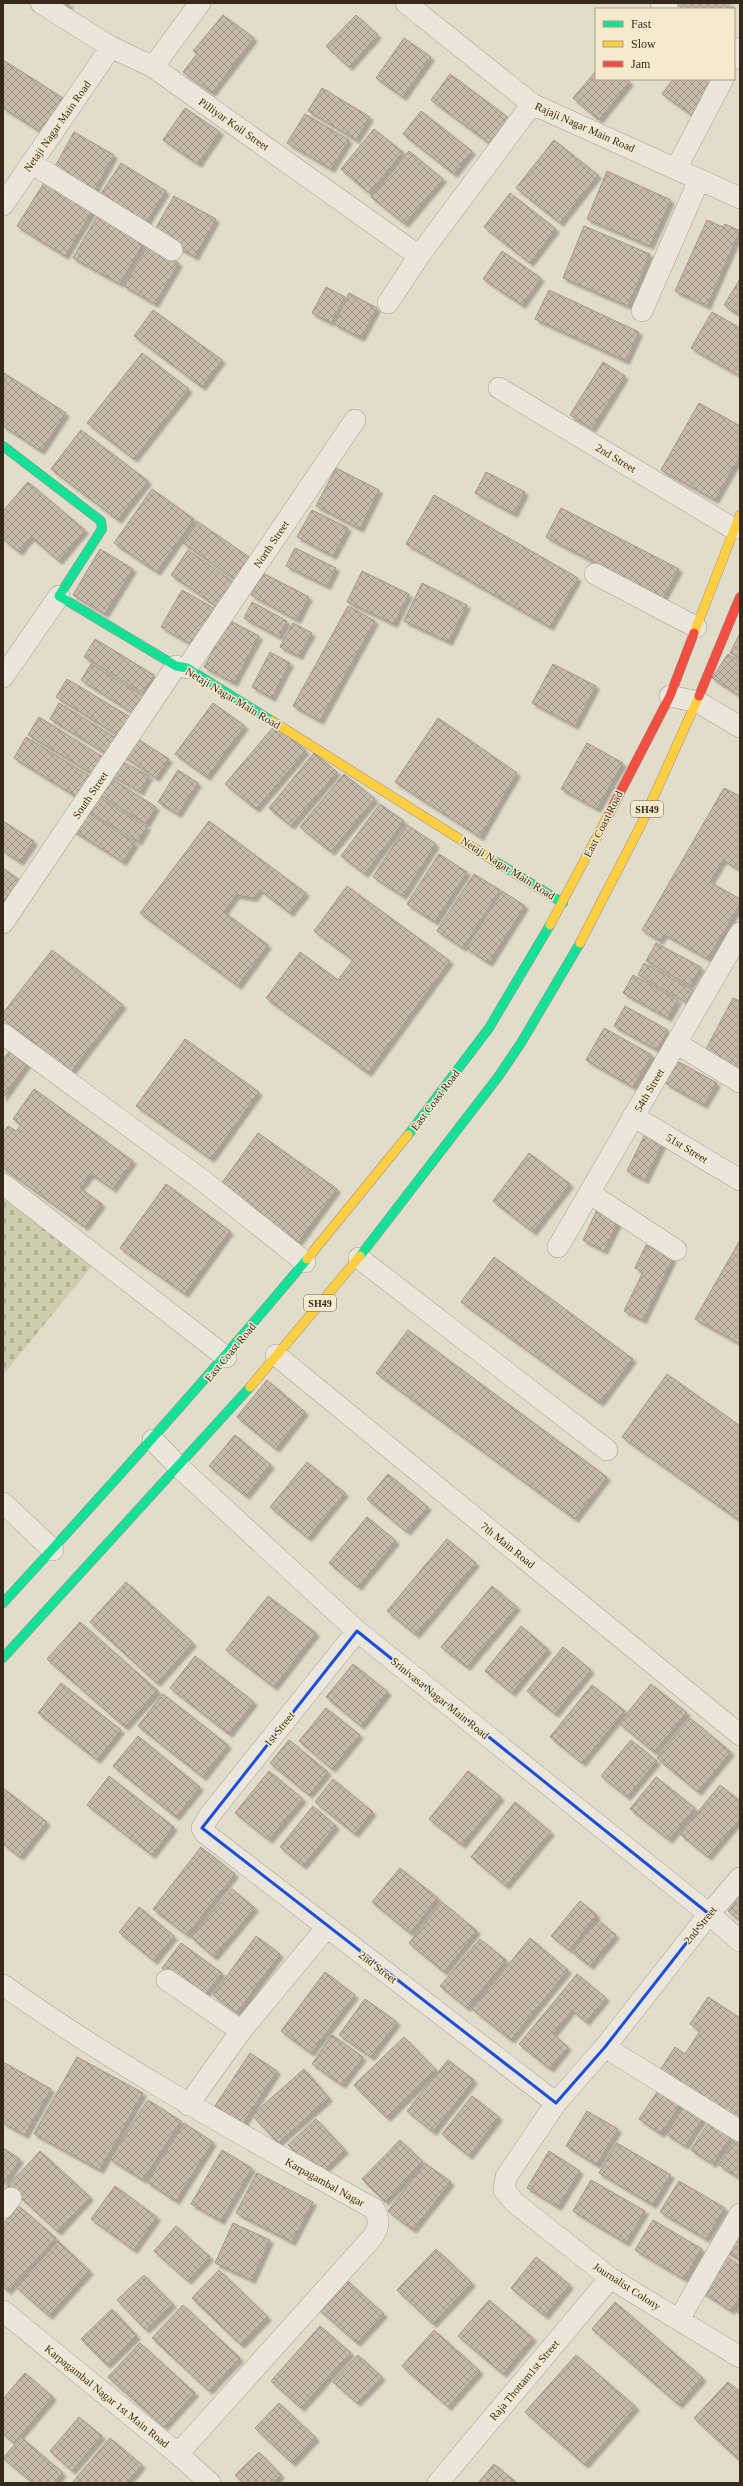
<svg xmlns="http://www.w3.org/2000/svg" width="743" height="2486" font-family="'Times New Roman',serif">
<defs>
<pattern id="cemetery-stones" width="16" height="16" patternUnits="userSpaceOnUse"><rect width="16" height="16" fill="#cccdac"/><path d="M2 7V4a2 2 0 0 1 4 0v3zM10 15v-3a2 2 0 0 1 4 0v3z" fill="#b0b093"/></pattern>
<pattern id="building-cross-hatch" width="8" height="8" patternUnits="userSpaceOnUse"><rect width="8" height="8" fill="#c6baab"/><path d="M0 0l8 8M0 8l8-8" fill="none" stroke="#a2978a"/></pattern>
<filter id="shadow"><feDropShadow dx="3.5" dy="3.5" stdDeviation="1" flood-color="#0004"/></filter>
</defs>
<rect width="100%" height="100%" fill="#e2dcca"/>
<path fill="url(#cemetery-stones)" d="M3,1191L96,1261L3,1375Z"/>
<path fill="url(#building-cross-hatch)" stroke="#a2978a" filter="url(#shadow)" d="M59,3H70L67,8Z
M676,3H731L726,9H683Z
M223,15L254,38L212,93L183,72L197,54L193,51Z
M356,15L378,35L349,67L326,46Z
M404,38L431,57L403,97L376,78Z
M3,60L63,98L41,132L3,108Z
M596,71V79H626L630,82L599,120L573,98Z
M450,74L509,118L489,143L431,100Z
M673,79H717L692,115L662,94Z
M322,88L370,117L356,140L308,111Z
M185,108L220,132L198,164L163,140Z
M421,111L472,151L454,174L403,134Z
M305,114L349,140L331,169L287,143Z
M374,129L403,152L369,193L341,169Z
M74,132L114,155L92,195L52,172Z
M554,140L598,175L560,223L516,188Z
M409,151L443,179L405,224L371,197Z
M121,163L166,191L144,226L99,197Z
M607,171L671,200L650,246L587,219Z
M47,178L95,207L65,256L17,226Z
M510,193L556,229L530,263L484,227Z
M174,196L216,219L195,257L153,233Z
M100,212L146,238L120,284L73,258Z
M707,220L723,227L725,224L740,231L707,306L675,291Z
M584,226L650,254L628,306L563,278Z
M148,245L179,263L155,304L124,286Z
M502,251L541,278L522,305L483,279Z
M740,279V316L724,305Z
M326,287L345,297L331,323L312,313Z
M549,290L639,332L626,361L535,319Z
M349,293L377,308L361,338L334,324Z
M153,310L222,360L202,387L134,336Z
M712,312L740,328V376L691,348Z
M142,353L189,389L134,459L87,423Z
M603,362L625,376L592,429L570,415Z
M4,373L66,413L41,451L3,426Z
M699,403L740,426V456L715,500L661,470Z
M81,430L148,481L118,520L51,469Z
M336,468L379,490L360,529L316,506Z
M486,472L525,492L514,514L475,493Z
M28,482L85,530L59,561L31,537L19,552L3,539V511Z
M152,489L194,519L157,572L114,543Z
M434,495L578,578L550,627L406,544Z
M561,508L679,569L663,598L546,537Z
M312,510L348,528L333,556L297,537Z
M198,522L252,559L237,581L183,543Z
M295,548L336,568L327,586L286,566Z
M100,549L133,569L105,614L73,595Z
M188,550L239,586L222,610L171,575Z
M362,571L409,594L394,624L347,602Z
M263,573L309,597L297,620L251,595Z
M422,583L467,605L449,642L404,621Z
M182,590L217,610L196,647L161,627Z
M252,602L287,621L279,637L244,618Z
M348,606L375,621L320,721L293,706Z
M229,620L259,636L234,683L204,667Z
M293,623L312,633L299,656L280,647Z
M740,633V658L730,653Z
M95,639L154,675L143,693L84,657Z
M270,652L290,663L272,698L252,687Z
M728,654L740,662V696L712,678Z
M91,664L150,700L139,717L81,680Z
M553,664L596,686L575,726L532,703Z
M67,679L130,717L119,736L56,697Z
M59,703L119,740L110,756L50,719Z
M213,703L245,726L207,777L175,754Z
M39,717L106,759L96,776L28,735Z
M438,718L517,773L480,837L395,782Z
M275,725L306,751L256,809L225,784Z
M133,736L169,759L156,778L120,754Z
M26,737L91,777L79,798L14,758Z
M587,743L623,763L597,809L561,789Z
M314,753L337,772L291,826L269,808Z
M118,759L149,776L140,792L109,774Z
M178,770L198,783L178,814L158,802Z
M344,774L375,799L331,852L300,827Z
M107,776L156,807L146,824L97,793Z
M724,788L740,796V870L723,860L710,882L740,899V904L708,959L664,934L660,941L642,930Z
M94,794L147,827L138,842L85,809Z
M380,804L404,821L365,874L341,856Z
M84,810L135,843L123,862L72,830Z
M3,821L34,841L20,862L3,851Z
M209,821L306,893L290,913L260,890L254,898L236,895L224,912L268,945L238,986L140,913Z
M407,825L436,844L403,896L373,877Z
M439,854L467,872L435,922L407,904Z
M3,868L24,883L3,915Z
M474,874L500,890L463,948L437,931Z
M347,886L450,961L368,1073L266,998L300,952L338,980L353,960L314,931Z
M502,891L525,906L489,963L466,948Z
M656,943L701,967L690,986L646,961Z
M52,950L123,1005L71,1072L3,1019V1013Z
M644,963L693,990L686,1002L638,975Z
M633,975L678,1000L668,1018L623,993Z
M733,998L740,1001V1072L704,1053Z
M625,1006L668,1030L657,1050L614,1026Z
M604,1028L652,1055L633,1087L586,1060Z
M185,1039L259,1092L211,1159L136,1106Z
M9,1052L17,1057L20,1053L30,1060L3,1098V1059Z
M677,1061L717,1083L704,1105L665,1083Z
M34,1089L133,1161L113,1189L91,1174L80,1188L102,1204L85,1227L3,1168V1133L8,1126L16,1131L21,1125L13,1119Z
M258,1133L337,1189L298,1243L219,1187Z
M645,1134L663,1143L645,1180L627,1171Z
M529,1153L570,1184L533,1232L493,1201Z
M166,1184L230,1231L185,1294L120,1248Z
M597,1210L619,1220L604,1251L583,1240Z
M740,1240V1344L695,1319Z
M646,1245L673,1258L643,1320L624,1311L643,1272L635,1268Z
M494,1257L633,1359L600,1403L461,1302Z
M408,1330L607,1477L575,1519L376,1373Z
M667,1374L740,1426V1521L622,1437Z
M267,1380L305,1412L276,1449L237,1417Z
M235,1435L271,1465L246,1496L209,1466Z
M307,1462L345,1493L308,1538L270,1507Z
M388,1474L428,1507L407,1532L367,1499Z
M367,1517L396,1541L358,1587L329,1563Z
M447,1539L476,1563L416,1635L387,1611Z
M126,1582L193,1643L157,1683L90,1622Z
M492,1586L517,1607L467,1667L441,1647Z
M268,1596L316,1633L274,1687L226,1650Z
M80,1622L158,1691L125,1727L47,1659Z
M521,1626L548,1649L512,1693L485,1671Z
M563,1647L591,1670L555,1714L527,1691Z
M195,1656L254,1702L229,1734L170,1688Z
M353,1664L388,1692L361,1726L326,1697Z
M61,1683L121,1730L97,1760L38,1713Z
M651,1684L687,1713L654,1752L619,1723Z
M592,1685L625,1711L582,1763L550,1737Z
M163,1694L228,1745L203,1777L138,1726Z
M326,1708L360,1735L332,1769L299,1741Z
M690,1718L731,1752L698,1792L657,1758Z
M138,1736L200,1787L176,1817L113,1766Z
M289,1740L328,1772L309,1795L270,1763Z
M631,1740L657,1761L627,1797L601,1776Z
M269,1771L303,1799L269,1840L235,1813Z
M468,1771L501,1797L462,1845L429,1819Z
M109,1776L174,1827L152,1855L87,1805Z
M656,1777L695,1808L669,1840L630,1809Z
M333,1779L373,1812L355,1834L315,1802Z
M720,1785L740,1801V1819L708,1857L680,1834Z
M3,1788L47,1822L20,1857L3,1844Z
M515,1802L551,1832L506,1886L471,1857Z
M313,1806L336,1826L303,1866L280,1847Z
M201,1847L235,1874L187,1935L153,1909Z
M400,1868L438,1898L410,1933L372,1902Z
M232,1889L255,1908L214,1957L191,1937Z
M740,1896V1921L728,1911Z
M580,1901L597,1915L569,1950L551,1936Z
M442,1902L477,1931L444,1972L409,1943Z
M139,1907L174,1936L154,1961L119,1932Z
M598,1920L616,1935L590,1966L572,1952Z
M256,1936L280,1954L237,2013L213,1995Z
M530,1938L568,1970L511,2040L472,2009Z
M480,1939L506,1960L467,2008L440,1986Z
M181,1943L222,1973L203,1998L162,1968Z
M325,1972L355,1995L311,2053L281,2031Z
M577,1974L606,1998L586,2022L572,2010L553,2034L568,2047L550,2069L519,2044Z
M708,1997L740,2018V2123L660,2070L675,2047L685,2054L700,2031L690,2024Z
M365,1999L397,2022L371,2057L339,2035Z
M332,2035L363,2057L342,2085L312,2064Z
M404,2037L436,2070L387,2118L354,2085Z
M250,2053L277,2071L243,2124L215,2106Z
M77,2057L143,2093L100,2170L34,2134Z
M448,2060L474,2080L433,2132L407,2111Z
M3,2062L51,2089L25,2135L3,2123Z
M304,2069L329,2098L278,2143L252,2115Z
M659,2089L681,2103L661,2134L639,2119Z
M472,2096L499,2117L469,2156L442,2134Z
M148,2100L181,2121L143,2180L110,2159Z
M685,2104L704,2117L685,2146L666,2134Z
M587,2111L618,2129L597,2165L566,2146Z
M316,2119L345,2150L318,2176L288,2145Z
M711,2119L733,2133L713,2164L691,2150Z
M184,2123L213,2142L176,2201L147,2182Z
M737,2137L740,2138V2179L719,2165Z
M400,2140L423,2162L385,2202L362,2179Z
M617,2143L671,2175L653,2205L599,2173Z
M3,2148L20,2159L3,2186Z
M222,2150L252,2168L221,2221L191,2204Z
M40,2151L90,2197L58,2232L8,2186Z
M549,2151L580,2171L558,2207L527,2188Z
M425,2163L451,2182L413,2230L388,2211Z
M257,2173L313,2202L292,2242L236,2213Z
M591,2180L645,2211L626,2243L573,2211Z
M679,2181L725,2208L706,2239L660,2212Z
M115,2186L157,2217L134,2250L91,2219Z
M19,2206L56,2238L8,2291L3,2287V2224Z
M653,2220L702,2249L684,2279L635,2250Z
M233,2223L270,2240L252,2280L215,2263Z
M176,2226L210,2257L188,2281L154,2251Z
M740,2227V2260L720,2248Z
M58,2241L90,2271L49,2316L16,2287Z
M436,2249L472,2283L433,2324L397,2290Z
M726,2256L740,2266V2296L731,2311L702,2292Z
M536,2257L570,2285L545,2316L511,2288Z
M219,2270L268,2317L241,2345L192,2298Z
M144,2275L173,2304L146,2330L117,2300Z
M342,2276L384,2314L357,2343L315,2306Z
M489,2300L533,2338L503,2374L458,2336Z
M615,2302L703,2378L679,2405L592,2329Z
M183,2305L240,2358L209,2391L152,2338Z
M740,2305V2314L736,2311Z
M112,2309L137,2336L107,2365L81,2339Z
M320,2326L351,2353L301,2408L271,2381Z
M434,2330L480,2371L448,2407L402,2366Z
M140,2343L195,2393L164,2427L108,2377Z
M358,2355L382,2377L357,2403L333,2382Z
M576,2355L636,2407L585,2465L525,2412Z
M25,2373L53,2397L14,2443L3,2434V2399Z
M728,2382L740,2392V2461L694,2418Z
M279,2403L316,2438L292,2463L255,2428Z
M79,2417L102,2436L72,2471L50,2451Z
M21,2437L63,2473L55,2483H33L3,2458Z
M110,2438L142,2465L127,2483H72Z
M259,2452L281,2475L273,2483H244L235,2475Z
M494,2464L517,2483H478Z"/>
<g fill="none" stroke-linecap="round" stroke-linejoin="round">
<defs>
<path id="street" d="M41,3L111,47L153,67L419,256
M406,3L532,104L740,198
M661,3L668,9
M734,59L740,48
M153,67L200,3
M31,163L172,250
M676,169L723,79
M3,205L111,47
M388,303L419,256L532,104
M642,311L699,180
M499,388L734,529
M595,574L696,627
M187,668L355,420
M3,677L59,596
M670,696L698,702L740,727
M3,923L176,666
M3,1034L202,1180L305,1262
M676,1043L740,1082
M633,1116L740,1180
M3,1184L226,1357
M589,1193L676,1250
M558,1247L740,933
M359,1258L607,1450
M276,1355L740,1735
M153,1440L179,1467L357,1631L709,1914L740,1941
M3,1503L53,1550
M357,1631L209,1816L202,1828L205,1833L556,2103
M740,1878L709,1914L605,2047L556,2103L506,2177L504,2190L514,2202L610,2278L740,2357
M167,1980L241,2031
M3,1985C121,2069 248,2138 374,2209C381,2221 379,2230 370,2240L178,2454
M605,2047L740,2131
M188,2105L241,2031L327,1927
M3,2208L11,2198
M3,2311L178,2454L210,2483
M679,2319L740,2214
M438,2483L610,2278"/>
<path id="fast" d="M3,446L101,521L102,529L59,596L176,666L187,668L272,721
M493,860L563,903
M408,1135L489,1028L550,925
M360,1256L498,1077L521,1043L580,943
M3,1603C107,1490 209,1377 307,1259
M3,1658L250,1387"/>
<path id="slow" d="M694,633L740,515
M272,721L493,860
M550,925L609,814
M580,943L641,825L699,696
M307,1259L408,1135
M250,1387L360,1256"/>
<path id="jam" d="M699,696L740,597
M609,814L670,696L694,633"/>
</defs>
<use href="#street" stroke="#a7a194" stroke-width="22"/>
<use href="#fast" stroke="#979083" stroke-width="10"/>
<use href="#slow" stroke="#979083" stroke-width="10"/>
<use href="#jam" stroke="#979083" stroke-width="10"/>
<use href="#street" stroke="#eae6db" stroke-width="21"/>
<use href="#fast" stroke="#16e098" stroke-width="9"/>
<use href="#slow" stroke="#ffcf43" stroke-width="9"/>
<use href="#jam" stroke="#f24e42" stroke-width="9"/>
</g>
<path fill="none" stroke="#1d4ed8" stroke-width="3" stroke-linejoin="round" d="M357,1631L709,1914L605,2047L556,2103L202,1828Z"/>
<g text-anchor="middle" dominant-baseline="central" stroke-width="3" stroke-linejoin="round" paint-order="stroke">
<g fill="#f5eace" stroke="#6f6351" stroke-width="1">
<rect x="631" y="801" width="32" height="16" rx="3"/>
<rect x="304" y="1295" width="32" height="16" rx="3"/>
</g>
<g font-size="10" font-weight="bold" fill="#35291c">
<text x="647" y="809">SH49</text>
<text x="320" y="1303">SH49</text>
</g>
<g font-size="11" fill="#35291c" stroke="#f5eace">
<text transform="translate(234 124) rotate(35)">Pilliyar Koil Street</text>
<text transform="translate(57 126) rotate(-55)">Netaji Nagar Main Road</text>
<text transform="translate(585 127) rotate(24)">Rajaji Nagar Main Road</text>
<text transform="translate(616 458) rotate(31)">2nd Street</text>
<text transform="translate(271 544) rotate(-56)">North Street</text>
<text transform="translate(233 698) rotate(31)">Netaji Nagar Main Road</text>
<text transform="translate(90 795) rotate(-56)">South Street</text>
<text transform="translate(603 824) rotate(-63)">East Coast Road</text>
<text transform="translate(508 868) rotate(32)">Netaji Nagar Main Road</text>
<text transform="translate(649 1090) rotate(-60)">54th Street</text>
<text transform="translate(435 1100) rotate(-53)">East Coast Road</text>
<text transform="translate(687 1148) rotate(31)">51st Street</text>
<text transform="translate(230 1352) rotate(-50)">East Coast Road</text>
<text transform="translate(508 1545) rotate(39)">7th Main Road</text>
<text transform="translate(440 1698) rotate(39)">Srinivasa Nagar Main Road</text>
<text transform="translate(279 1729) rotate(-51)">1st Street</text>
<text transform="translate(700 1925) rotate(-51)">2nd Street</text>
<text transform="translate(378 1967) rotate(38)">2nd Street</text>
<text transform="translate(325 2182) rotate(29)">Karpagambal Nagar</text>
<text transform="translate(627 2286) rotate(33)">Journalist Colony</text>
<text transform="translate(524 2380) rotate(-50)">Raja Thottam1st Street</text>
<text transform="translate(107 2396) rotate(39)">Karpagambal Nagar 1st Main Road</text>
</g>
</g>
<rect width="743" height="2486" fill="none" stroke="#35291c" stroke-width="8"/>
<rect x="595" y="8" width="140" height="72" fill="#f5eace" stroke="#a89d87"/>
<rect x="603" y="21" width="20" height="6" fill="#16e098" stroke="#a89d87"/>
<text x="631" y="28" font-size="12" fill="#35291c">Fast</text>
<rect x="603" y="41" width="20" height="6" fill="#ffcf43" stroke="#a89d87"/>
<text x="631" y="48" font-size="12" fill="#35291c">Slow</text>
<rect x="603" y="61" width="20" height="6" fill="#f24e42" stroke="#a89d87"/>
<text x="631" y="68" font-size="12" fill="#35291c">Jam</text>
</svg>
